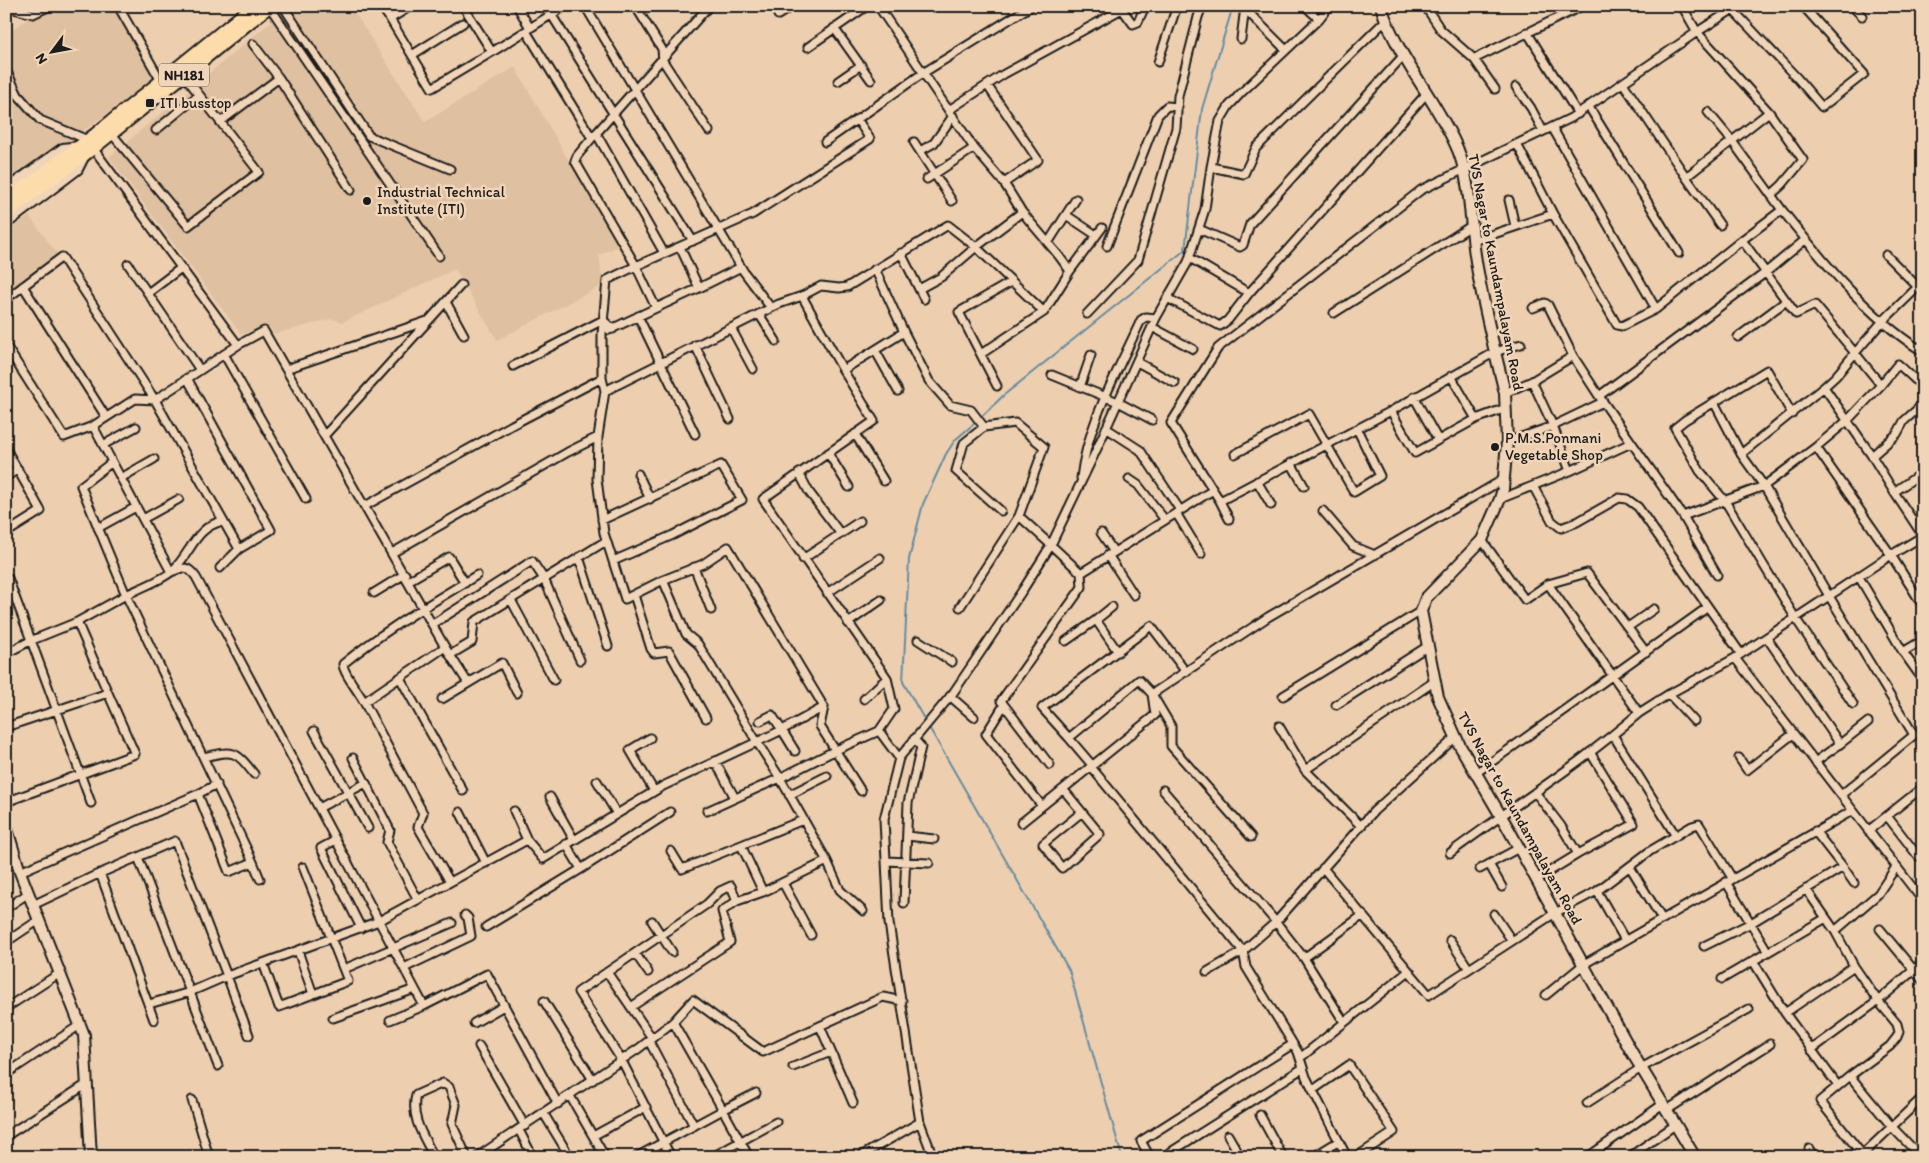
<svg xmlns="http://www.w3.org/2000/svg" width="1929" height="1163" font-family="Itim,sans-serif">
<rect width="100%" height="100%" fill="#edcfb0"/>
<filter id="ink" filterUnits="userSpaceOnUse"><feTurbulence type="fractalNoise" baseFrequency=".02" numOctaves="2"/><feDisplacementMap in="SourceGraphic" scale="10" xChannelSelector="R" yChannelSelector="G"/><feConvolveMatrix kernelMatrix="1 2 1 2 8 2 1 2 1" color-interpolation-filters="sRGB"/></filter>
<g filter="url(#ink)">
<path fill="#dfc0a0" d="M47,6H116L156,78L10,184L6,177V34Z
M290,6H350L425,122L515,67L618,246L599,255L603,285L497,340L455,269L343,322L332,319L274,334L270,328L241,334L109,157Z
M29,216L59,256L6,296V233Z"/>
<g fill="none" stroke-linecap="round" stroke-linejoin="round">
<path stroke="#668ca1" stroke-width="2" d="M980,418L1004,395L1185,250L1202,109L1233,6
M924,719L903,682L909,559L923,504L946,454L955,440L976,422
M930,729L1069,970L1122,1157"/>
<defs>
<path id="street" d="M118,6L161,81
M269,6L439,256
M283,6L369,136L450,169
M381,6L390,19
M411,6L390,19L432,88L492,52L463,6
M517,6L530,28L565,6
M546,6L693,241
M585,6L744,272L771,308
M709,6L592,138L577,156L575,161L636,266L607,280L602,334V378L605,391L598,437L597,479L604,533L625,599L663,580L686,634L698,644L757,742L782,730L795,751
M1305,6L1319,19
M1425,6L1441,30L1474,59L1582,6
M1738,6L1697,32L1769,112L1732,141L1782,210L1742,240L1796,314L1815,305L1855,353L1882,322L1923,282
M1852,6L1862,16
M6,7L33,14L50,6
M1122,9L1133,24L1138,22L1145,6
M1245,9L1286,50
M1733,10L1798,79L1822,107L1864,74L1803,6
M639,12L662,49L663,61L709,131
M778,15L792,6
M834,28L871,80
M526,31L592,138
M1527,32L1578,114
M1241,39L1245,7
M253,44L279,78L351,190
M808,47L867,6
M492,52L529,29
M412,55L463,23
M1474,59L1495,89
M1158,62L1177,6
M6,70L18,95L40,120L88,140
M838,81L861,65
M1623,83L1686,177L1720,225
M987,85L1038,160L1004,183
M1516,87L1531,108L1543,131
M1589,107L1679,253
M949,110L1004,74L1122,9V6
M1769,112L1803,160L1782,185L1771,195
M220,122L279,78
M1552,127L1656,309L1742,240
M156,130L199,95
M596,133L664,253
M112,134L188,226L259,172L184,75
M825,142L923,73L1031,6
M914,142L952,201
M1517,144L1553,214L1617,325L1622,326L1656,309
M93,148L238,345L155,400L135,399L93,426L171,572C184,567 187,565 196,577L424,1006
M920,151L934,143L953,116
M1211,167L1244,174L1256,148L1385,21
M1686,177L1732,141L1708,112
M927,179L974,148
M1509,200L1515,226
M1782,210C1821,259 1866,315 1919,349L1923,345
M1022,212L1059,256L1070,271L1044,312
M1066,215L1096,235
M1199,229L1240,247L1243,245L1250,224L1404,55
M1805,240L1765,273L1599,396L1683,516L1764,486L1816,447L1891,555L1923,606
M1473,241L1553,214
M1048,243L1076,199
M1107,246L1158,115L1167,106L1178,107
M680,247L699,288L656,308L636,266L753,214L870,139L857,119
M901,253L924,299
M1886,255L1917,286
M1190,258L1249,293
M128,264L200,370
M875,269L904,332L929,381L950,405L971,410L984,427
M1070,271L1102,228
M23,286L106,417
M699,288L741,267
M919,289L941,277L976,247L1044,312L981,354
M148,293L181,268
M802,296L843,370L874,421L763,499L887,678L894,709L879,731
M1167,298L1220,326L1228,320L1249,293L1427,93
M6,299L62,257L155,400L239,549L271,530L187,378
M446,302L464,335
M1533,308L1545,303L1548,305L1573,356
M1334,313L1471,226
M759,314L776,341
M1087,314L1138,260L1176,128L1178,96L1198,17L1202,6
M638,316L695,434
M1152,327L1193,349
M731,328L753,369
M609,330L656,308
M1738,337L1785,302
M1521,344L1495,352L1391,411L1220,501L1171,423L1218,348L1421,190L1571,118L1697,32L1682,6
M238,345L264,331L445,647L364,702L423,813L418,827L450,882
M695,345L730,419
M6,346L64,437L93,426
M875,350L898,391
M224,354L306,499
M1137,362L1175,383
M513,366L603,320L613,329
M286,369L427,321
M843,370L904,332
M1052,375L1118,402L1152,420
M1451,376L1476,419
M1532,381L1553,426L1570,471
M997,386L959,312L1011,282
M1080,387L1091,355
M1824,387L1872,456L1894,492
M605,391L779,304L802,296L821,286L839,288L847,287L948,225L976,247L1022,212L1004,183L974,148L878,6
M1505,393L1532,381L1573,356L1599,396
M1414,397L1438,440
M1714,402L1741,454
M1391,411L1415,453L1476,419L1506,408
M1792,414L1767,370L1685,420L1675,428L1700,471L1725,501L1796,619L1853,704
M1106,428L1140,450L1180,510
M855,434L884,481
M324,436L461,285
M1507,442L1553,426L1603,402
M103,445L136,427
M1816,447L1847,421L1881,385
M6,449L41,511L6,533
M828,453L849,487
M1235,454L1309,414L1354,492L1380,476L1357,429
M1872,456L1897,434L1904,421L1923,404
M1291,463L1304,486
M1923,472L1894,492L1923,536
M799,473L809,492L840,533
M638,474L650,499
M6,477L18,469
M121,478L154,459
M1081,478C1087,424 1119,369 1141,320L1146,317L1156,318
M1129,479L1138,485L1165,520
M1257,481L1271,505
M1533,486L1552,521L1561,528L1577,522L1619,498L1627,499L1638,507L1741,654
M1500,499L1570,471L1631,443
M1220,501L1229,519
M365,506L512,425L602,378
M1323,511L1353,546L1375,555
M1176,513L1201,554
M1019,516L1051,545L1095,453L1156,318L1188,262L1205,209L1211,167L1220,121L1229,106L1241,93L1319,19L1329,6
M1683,516L1717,575
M143,519L179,499
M602,520L721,465L742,500L673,535L613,561
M98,528L136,507
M1101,533L1114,552
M1923,536L1891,555L1735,658L1923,901
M392,553L568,452L598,437
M1108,555L1134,595
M579,557L608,646
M803,559L860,521
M694,567L711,610
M220,568L239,549
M1859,577L1903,652
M8,578L91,803
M663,580L703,564L728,547L824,707L782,730L772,715L760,721
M408,581L449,557L465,583
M1548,584L1587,573L1646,652
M374,593L405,574
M827,593L880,558
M634,595L651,649L654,653L669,651L706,718
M511,600L554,680
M960,607L1019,516L1044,447L1015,423L984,427L964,443L956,471L1001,511
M1112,607L1096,620L1118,652
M77,622L126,595L81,486L112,462
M848,623L881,600
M433,624L532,561L544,579L580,660
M1628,627L1654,609
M1767,638L1840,744L1815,762
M918,640L952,662
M1923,640L1903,652L1923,680
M1066,641L1096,620
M445,647L450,655L472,642L474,622L606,541
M6,652L7,653L30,641L77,622L108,693
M450,655L468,683
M400,678L463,791
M1669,694L1694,721
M950,696L974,717
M1283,696L1421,611
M442,699L502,663L517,693
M864,699L887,678
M364,702C359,692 343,673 343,664C384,630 432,603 477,575
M1004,705L986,734L1042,806
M1336,705L1428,646
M824,707L820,726L861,791
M1639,713L1669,694L1735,658
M1279,726L1305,770L1361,826
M6,727L108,693L135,754L6,802
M314,731L368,828
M1613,735L1676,836
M650,738L630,750L654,791
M1069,738L1042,708L1151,626L1186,672
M1840,744L1868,722
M204,757C234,750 235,750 254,774
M353,758L366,783
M899,758L953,693L1024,588L1051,545L1081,573
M1739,758L1747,770L1793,734
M715,761L735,798
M1050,765L1001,701L1082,587L1081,573L1213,490
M1092,765L1069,738L1139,680L1152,694L1171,726V746L1251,837
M1091,767L1243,951L1207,972
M1305,770L1435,681
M1476,773L1708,607
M597,781L617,814
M1063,789L1100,834L1062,868L1043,844L1082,812
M1163,790L1276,922L1304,958L1344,1022
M1535,792L1561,826L1578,854
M198,794L217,784
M789,795L827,776
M1841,795L1914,735L1829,596L1764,486L1741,454L1824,387L1836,376L1855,353L1881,385L1898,364L1923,387
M550,797L574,840
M319,808L366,783L390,830L387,842L418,900
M514,811L527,840
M707,811L780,778L827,861L840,890L863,911
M460,812L486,863
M1887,816L1918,856
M1021,823L1155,715L1152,694L1268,617L1504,479
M1868,831L1923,787
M907,836L934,839
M336,840L321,848L361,928
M566,844L581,869L670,812
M741,845L763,892
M671,851L682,869L803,820
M1450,853C1513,806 1579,765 1639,713L1548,584L1525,600L1482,540
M138,857L190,992L227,976L249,1035
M886,861L929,863
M253,862L260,879
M1489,864L1502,887
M1630,867L1662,919
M1843,867L1854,883
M1323,868L1429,995L1555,913L1597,891L1650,851L1692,826L1699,824L1732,878
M1480,869L1519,848
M20,872L198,794L229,872L253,862L126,595C138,589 162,580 171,572C191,555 194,527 223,521
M100,873L154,1020
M1537,879L1578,854L1634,824L1590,752
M1726,882L1768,952L1753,961L1785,1013L1838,1086L1850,1076L1892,1127L1921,1157
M783,883L811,935
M1806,889L1835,931L1854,966
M1597,891L1625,940
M904,903L908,803L921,747L914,739
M33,905L94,876L175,841L227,976L379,921L527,840L543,859L663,786L757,742L780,778L836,750L879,731L899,758L884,819L889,923L920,1122L933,1157
M6,908L29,893
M1494,914L1512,941
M652,921L672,952
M486,927L581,869
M1880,929L1923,981
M1835,931L1878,894L1896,867
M1450,940L1469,969
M6,942L39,920
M1704,946L1751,923L1843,867L1815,831
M298,951L313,994
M1768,952L1826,918
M635,953L648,972
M1304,958L1363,915
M263,963L279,1007L348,981L303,867
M404,968L471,936L468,918L465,915
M344,969L452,923
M607,972L652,1038
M1722,979L1753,961
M1546,995L1584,964L1852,811
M544,1001L593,1080
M149,1004L190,992L218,1066
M631,1007L730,942L722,911L737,901
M6,1008L60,973
M1785,1013L1854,966L1878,1001L1923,962
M333,1018L415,989
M390,1020L424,1006L487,974L558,1104
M474,1023L504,1006
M820,1026L853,1103
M649,1041L694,1126
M479,1046L525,1126
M1811,1050L1878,1001L1897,1024L1899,1032L1897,1037L1890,1046L1850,1076
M1300,1058L1409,971
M793,1067L831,1052
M6,1074L80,1025
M1838,1086L1820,1101L1864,1157
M1313,1090L1349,1065L1394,1132L1356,1157
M570,1096L605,1157
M192,1100L209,1157
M1587,1103L1641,1068L1749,1009
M1667,1110L1770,1044
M544,1114L570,1157
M1260,1115L1283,1157
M519,1130L533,1157
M1228,1135L1239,1154
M6,1136L87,1084
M593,1136L646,1107
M1809,1149L1814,1157
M1589,1156L1663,1104
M434,1157C424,1137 410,1118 416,1095L443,1083L449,1087L456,1105L452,1124L467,1157
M477,1157L638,1049L673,1022L693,1000L763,1052L883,997L902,1001
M636,1157L723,1110L673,1022
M671,1157L622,1061L578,992L707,904L720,891L731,886L737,901L763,892L827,861
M712,1157L776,1122
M749,1157L723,1110L756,1093
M859,1157L920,1122
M1150,1157L1141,1141L1293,1044
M1163,1157L1303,1068
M1313,1157L1339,1141
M1347,1157L1306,1077L1298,1052L1246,967L1243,951L1276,922L1374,811L1456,737
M1629,1157L1675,1125
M1860,1157L1923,1097"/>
<path id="secondary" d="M1381,6C1397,58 1437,100 1458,150C1471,183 1470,221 1475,255C1482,302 1494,348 1505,393L1507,442L1503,489L1500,499L1482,540L1426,598L1421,611L1438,697L1460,746L1508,828L1631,1051L1695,1157
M6,190L63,149L79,147
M6,223L77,169L83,157
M6,826L20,872L84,1035L91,1157"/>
<path id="highway" d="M8,200L95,135L254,6
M6,213L93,148L269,6"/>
</defs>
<use href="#street" stroke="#1c1c1c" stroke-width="11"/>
<use href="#secondary" stroke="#1c1c1c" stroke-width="14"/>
<use href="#highway" stroke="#1c1c1c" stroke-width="16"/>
<use href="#street" stroke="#f1d5b8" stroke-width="7"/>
<use href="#secondary" stroke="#f1d5b8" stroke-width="10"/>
<use href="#highway" stroke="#fddcac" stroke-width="12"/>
</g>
</g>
<g fill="#1c1c1c" stroke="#f1d5b8" stroke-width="2">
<rect x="145" y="98" width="10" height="10" rx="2.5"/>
<circle cx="367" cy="201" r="5"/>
<circle cx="1495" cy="447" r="5"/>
</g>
<g text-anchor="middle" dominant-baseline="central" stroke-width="5" stroke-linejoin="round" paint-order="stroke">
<rect fill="#f1d5b8" stroke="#5c544b" stroke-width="1" x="159" y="63.5" width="50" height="23" rx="4"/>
<g font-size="14" font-weight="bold" fill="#1c1c1c">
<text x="184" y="75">NH181</text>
</g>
<g font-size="15" fill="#1c1c1c" stroke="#f1d5b8" text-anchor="start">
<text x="160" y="103">ITI busstop</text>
<text x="377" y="192">Industrial Technical<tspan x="377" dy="17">Institute (ITI)</tspan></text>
<text x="1505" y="438">P.M.S.Ponmani<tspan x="1505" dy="17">Vegetable Shop</tspan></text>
</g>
<g font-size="15" fill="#1c1c1c" stroke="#f1d5b8">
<text transform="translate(1496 272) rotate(79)">TVS Nagar to Kaundampalayam Road</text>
<text transform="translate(1520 818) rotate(61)">TVS Nagar to Kaundampalayam Road</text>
</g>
</g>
<rect width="1929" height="1163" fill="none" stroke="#f1d5b8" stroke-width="25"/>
<rect x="12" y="12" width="1904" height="1138" fill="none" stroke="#1c1c1c" stroke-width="2" filter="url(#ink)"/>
<g transform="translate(52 52) rotate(238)" stroke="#f1d5b8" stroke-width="4" paint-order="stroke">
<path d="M0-4L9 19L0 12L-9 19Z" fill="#1c1c1c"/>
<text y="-8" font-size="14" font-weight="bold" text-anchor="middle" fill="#1c1c1c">N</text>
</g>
</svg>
